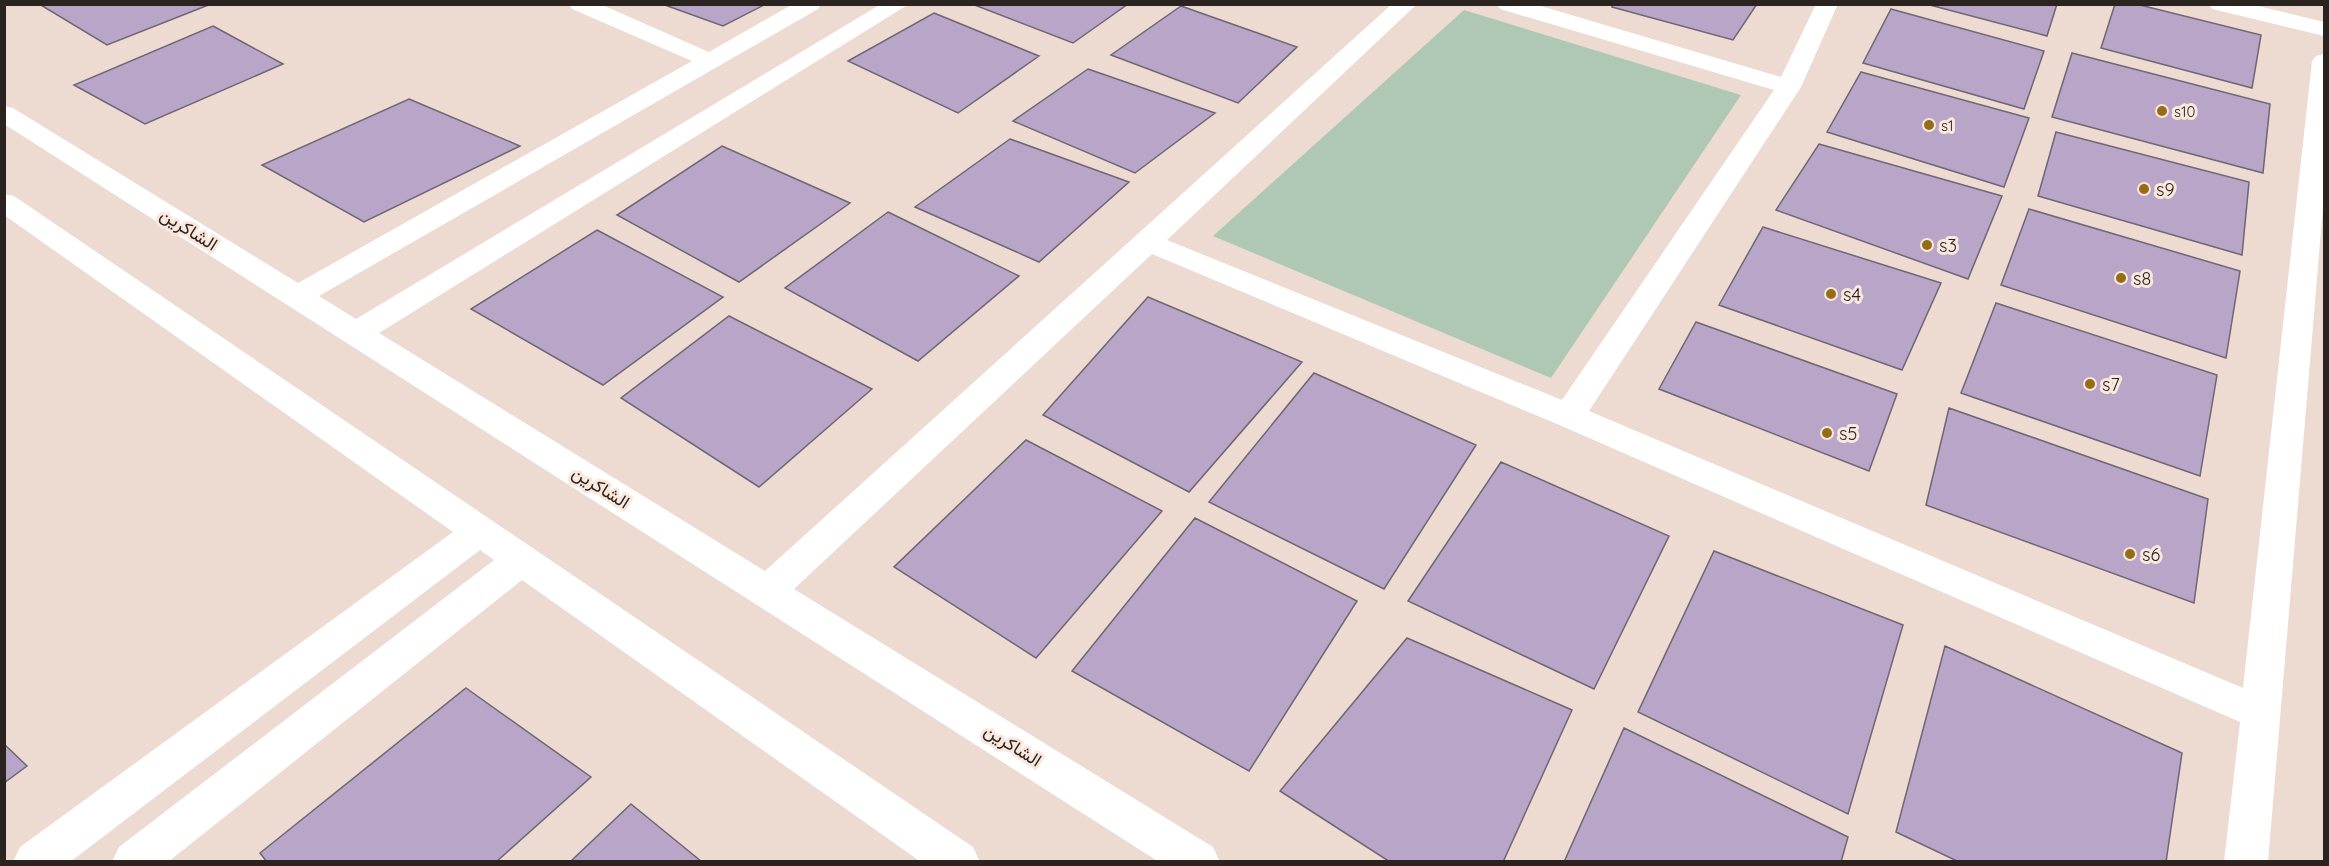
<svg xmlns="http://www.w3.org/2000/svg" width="2329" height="866" font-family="Quicksand,Vazirmatn,sans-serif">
<rect width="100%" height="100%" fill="#eddad0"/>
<path fill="#aec8b4" d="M1464,10L1741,95L1551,378L1213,236Z"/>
<path fill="#b8a5c7" stroke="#6e6675" stroke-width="1.5" d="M39,4H211L107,45Z
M662,4H766L723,26Z
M972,4H1128L1073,43Z
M1614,4H1757L1733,40L1612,7Z
M1926,4H2057L2047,36Z
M2115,4H2136L2261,35L2252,88L2101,48Z
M1181,6L1297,47L1238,103L1111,55Z
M1891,9L2044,51L2024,109L1863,63Z
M934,13L1039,56L958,113L848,61Z
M213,26L283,64L145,124L74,85Z
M2072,53L2270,104L2263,173L2052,117Z
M1088,69L1215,113L1135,173L1013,121Z
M1861,72L2029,118L2004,187L1827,132Z
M409,99L520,146L364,222L262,165Z
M2056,132L2249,182L2242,255L2038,196Z
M1010,139L1129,182L1039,262L915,207Z
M1819,144L2002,196L1968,279L1776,210Z
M722,146L850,203L739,282L617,215Z
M2029,209L2240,271L2226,358L2001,285Z
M888,212L1019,276L918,361L785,288Z
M1763,227L1941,283L1902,370L1719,305Z
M597,230L723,297L603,385L471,309Z
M1148,297L1302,362L1189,492L1043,415Z
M1996,303L2217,375L2200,476L1961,393Z
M729,316L872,389L759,487L621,398Z
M1696,322L1897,394L1869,471L1659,389Z
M1314,373L1476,445L1384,589L1209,502Z
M1949,408L2208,499L2194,603L1926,505Z
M1026,440L1162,511L1036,658L894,567Z
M1501,462L1669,536L1594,689L1408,601Z
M1195,518L1357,601L1249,771L1072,671Z
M1714,551L1903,625L1848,814L1638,712Z
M1407,638L1572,710L1503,862H1390L1280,791Z
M1945,646L2182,753L2166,862H1959L1896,832Z
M466,688L591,777L496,862H267L260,853Z
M1624,728L1848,837L1841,862H1564Z
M4,744L27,766L4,783Z
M631,804L702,862H570Z"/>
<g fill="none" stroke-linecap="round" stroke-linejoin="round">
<path fill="#fff" fill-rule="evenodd" d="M569,4H600L709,52L793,4H821L818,9L319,296L356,319L881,4H909L379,333L765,571L1392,4H1417L1167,240L1562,400L1774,90L1500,9L1497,4H1534L1781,77L1816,4H1838L1801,87L1589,411L2243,688L2312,61L2316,56L2324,54V195L2268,862H2224L2240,722L1557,424L1152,254L794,589L1213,847L1220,862H1159L4,124V106L13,108L298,283L692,61L572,9Z
M2209,4H2250L2324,22V36L2212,9Z
M4,194L14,196L973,847L980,862H921L522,580L168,862H112L119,847L494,560L480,550L70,862H13L20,847L453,532L4,215Z"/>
</g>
<g fill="#946d16" stroke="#fae7dd" stroke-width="2">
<circle cx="2162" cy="111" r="6"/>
<circle cx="1929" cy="125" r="6"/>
<circle cx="2144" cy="189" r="6"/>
<circle cx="1927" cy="245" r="6"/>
<circle cx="2121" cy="278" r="6"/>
<circle cx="1831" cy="294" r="6"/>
<circle cx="2090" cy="384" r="6"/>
<circle cx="1827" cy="433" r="6"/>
<circle cx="2130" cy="554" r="6"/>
</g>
<g text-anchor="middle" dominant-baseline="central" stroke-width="6" stroke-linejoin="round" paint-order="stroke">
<g font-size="15" fill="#2a231f" stroke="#fae7dd" text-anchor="start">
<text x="2174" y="111">s10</text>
<text x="1941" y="125">s1</text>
</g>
<g font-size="18" fill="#2a231f" stroke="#fae7dd" text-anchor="start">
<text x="2156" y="189">s9</text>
<text x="1939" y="245">s3</text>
<text x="2133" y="278">s8</text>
<text x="1843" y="294">s4</text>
<text x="2102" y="384">s7</text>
<text x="1839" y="433">s5</text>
<text x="2142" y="554">s6</text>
</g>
<g font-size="18" fill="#2a231f" stroke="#fae7dd">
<text transform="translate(189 229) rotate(32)">الشاكرين</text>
<text transform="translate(601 487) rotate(32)">الشاكرين</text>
<text transform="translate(1013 745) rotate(32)">الشاكرين</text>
</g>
</g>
<rect width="2329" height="866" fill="none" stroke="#2a231f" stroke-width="12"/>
</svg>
